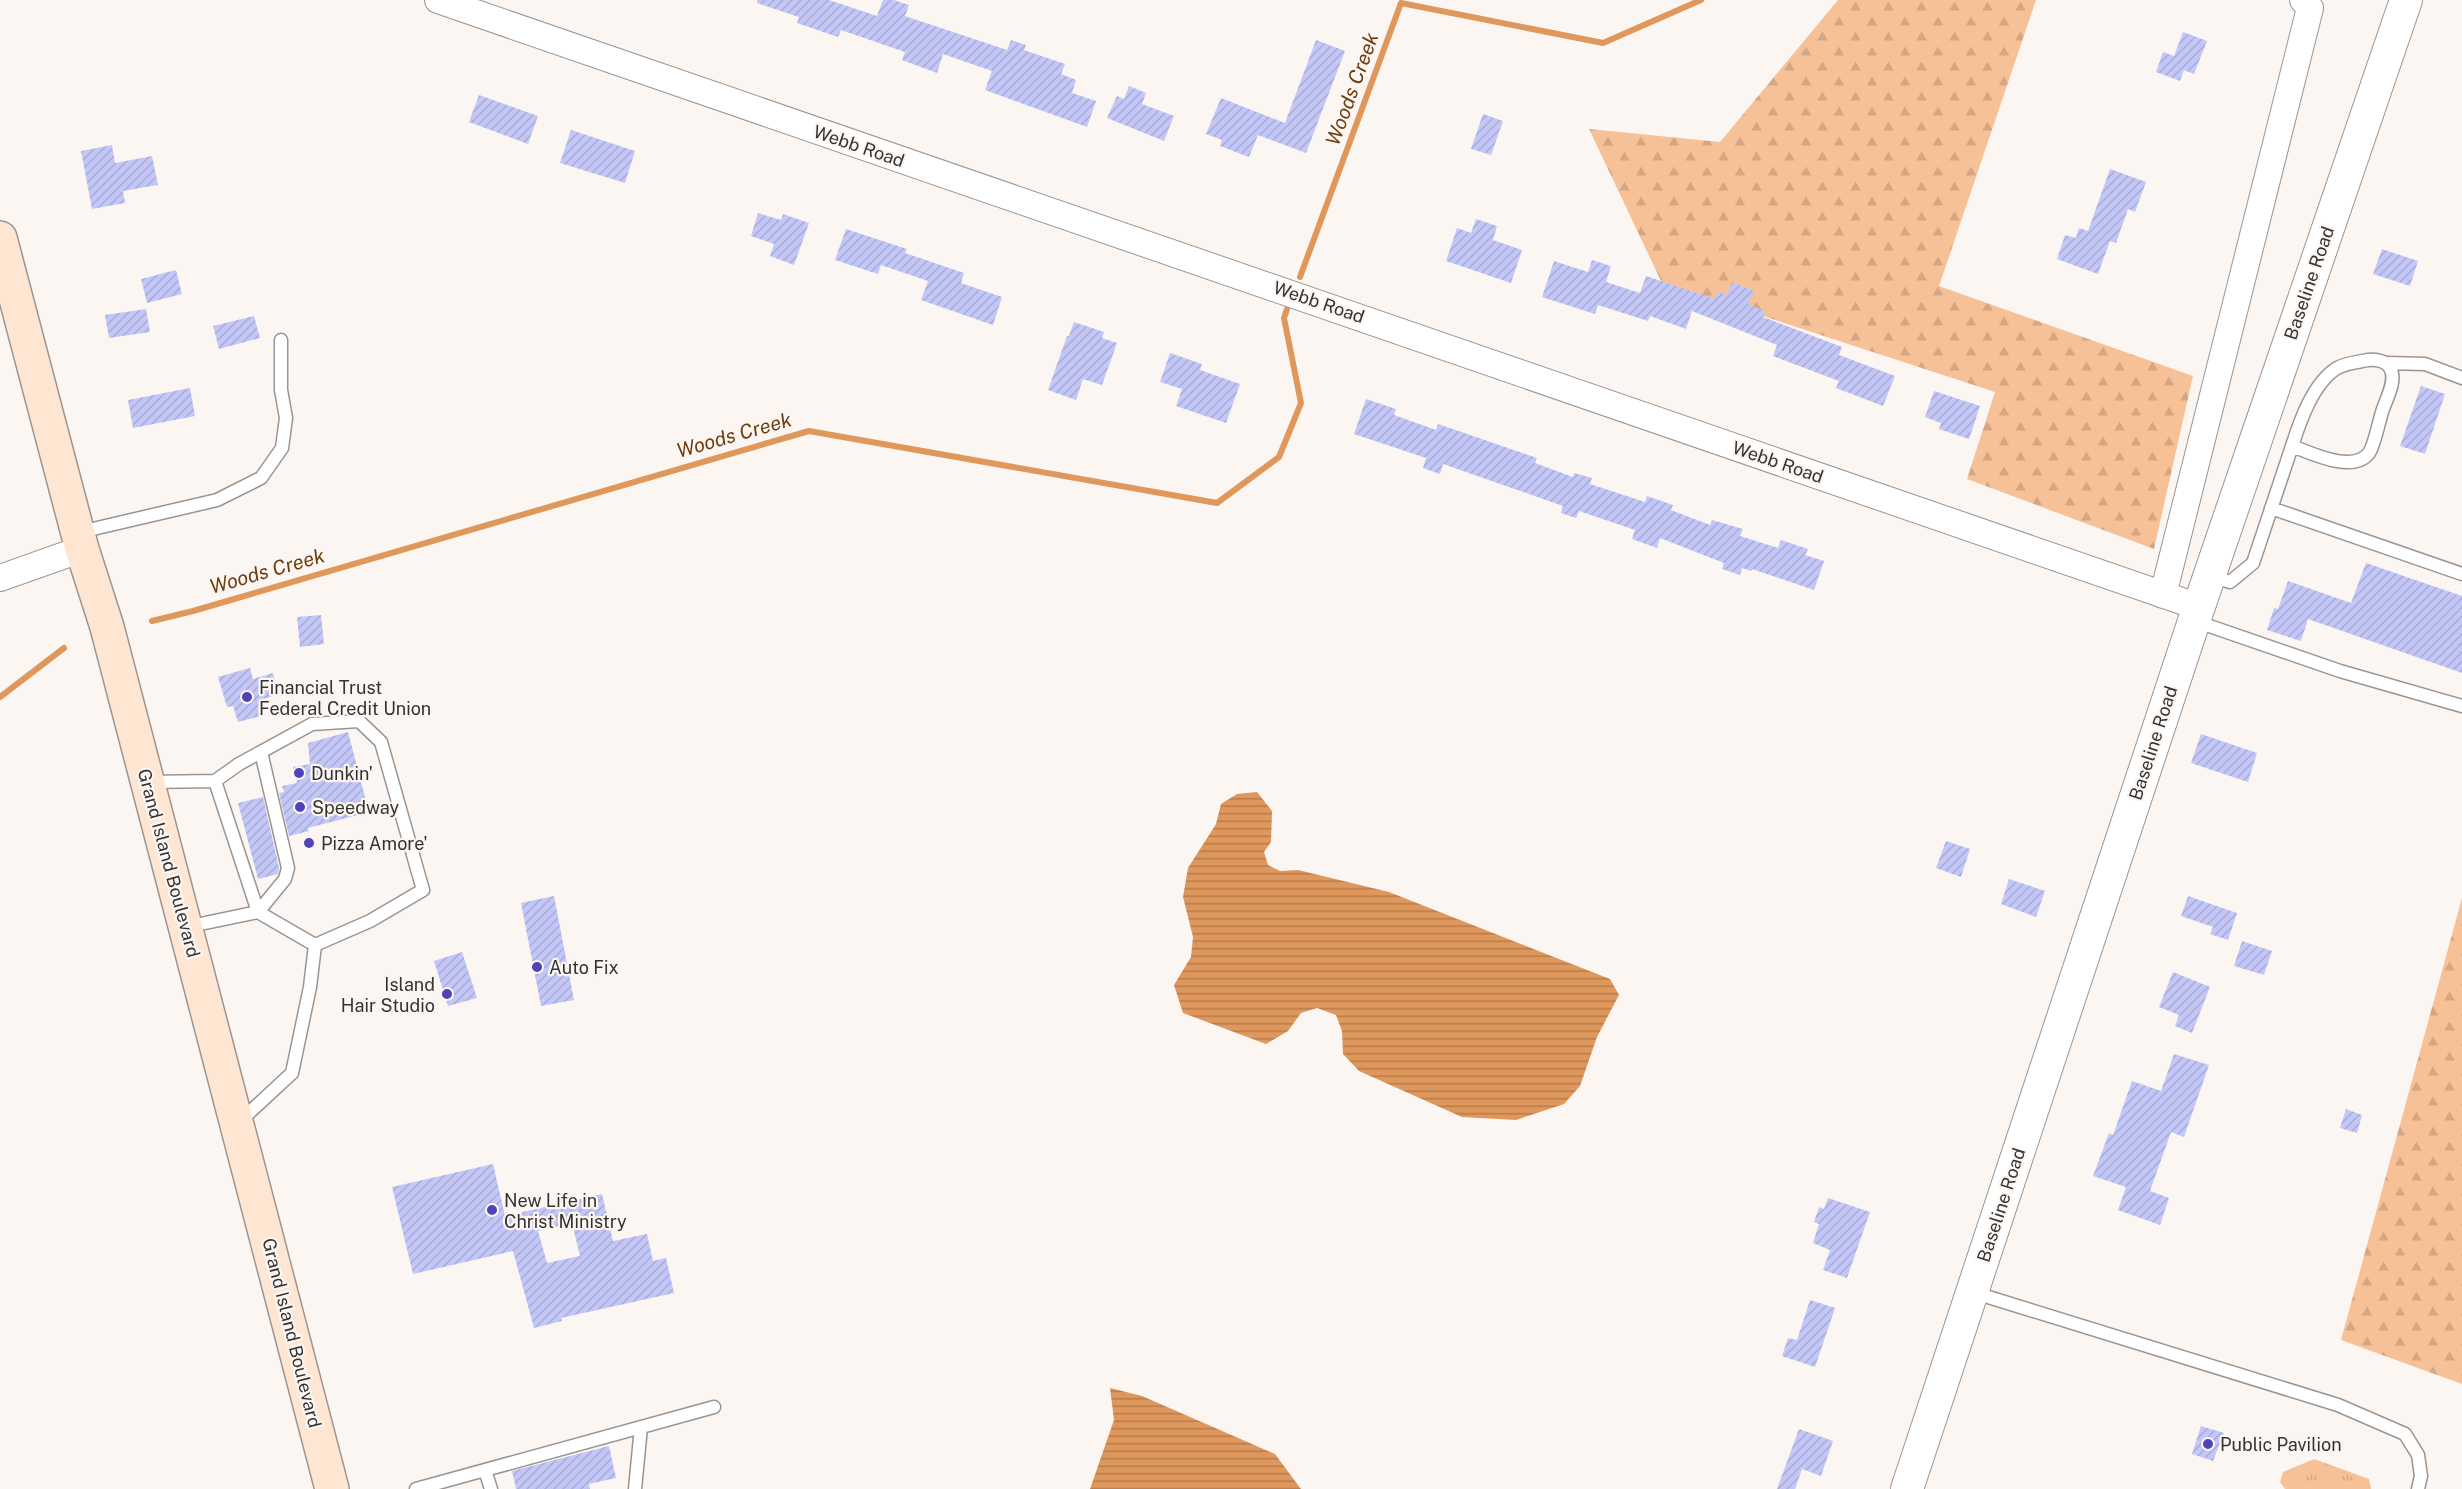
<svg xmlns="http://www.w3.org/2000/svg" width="2462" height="1489" font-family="'Public Sans',sans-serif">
<defs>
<pattern id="grass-tufts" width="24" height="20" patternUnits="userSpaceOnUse" patternTransform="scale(1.5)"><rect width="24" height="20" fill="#f7c198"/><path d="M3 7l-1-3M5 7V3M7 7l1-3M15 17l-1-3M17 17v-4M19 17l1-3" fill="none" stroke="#d4a683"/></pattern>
<pattern id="forest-firs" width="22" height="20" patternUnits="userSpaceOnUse" patternTransform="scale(1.5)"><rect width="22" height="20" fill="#f7c198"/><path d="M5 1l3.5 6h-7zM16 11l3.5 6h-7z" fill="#d4a683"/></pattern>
<pattern id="water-rules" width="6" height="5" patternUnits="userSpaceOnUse" patternTransform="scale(1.5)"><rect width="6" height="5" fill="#df975c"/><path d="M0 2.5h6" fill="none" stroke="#b67c4d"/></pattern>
<pattern id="building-hatch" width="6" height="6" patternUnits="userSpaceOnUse" patternTransform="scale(1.5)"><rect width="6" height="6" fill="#c3c7f8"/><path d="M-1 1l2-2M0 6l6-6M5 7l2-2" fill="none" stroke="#a8abd5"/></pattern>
</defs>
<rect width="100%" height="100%" fill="#fbf6f2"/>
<path fill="url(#grass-tufts)" d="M2314,1459L2369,1479L2371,1489H2285L2280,1482L2283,1472Z"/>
<path fill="url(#forest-firs)" d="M1838,0H2036L1939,286L2193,376L2154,549L1967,479L1995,392L1662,283L1589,129L1720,142Z
M2462,898V1384L2341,1340Z"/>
<path fill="url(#water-rules)" d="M1257,792L1272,811L1271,842L1264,852L1268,865L1280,871L1298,870L1389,892L1610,979L1619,995L1597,1037L1580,1086L1564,1104L1516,1120L1462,1117L1359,1071L1343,1054L1342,1031L1336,1015L1317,1008L1301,1013L1288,1031L1266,1044L1183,1013L1174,985L1191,957L1193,937L1183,897L1188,868L1216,824L1221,804L1237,794Z
M1110,1388L1142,1396L1275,1454L1301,1489H1090L1114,1420Z"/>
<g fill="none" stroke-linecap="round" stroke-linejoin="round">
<path stroke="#df975c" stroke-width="6" d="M1300,277L1401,3L1603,43L1701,0
M152,621L193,611L809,431L1217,503L1279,457L1301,403L1284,318L1287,309
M0,697L64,648"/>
</g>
<path fill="url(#building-hatch)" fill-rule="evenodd" d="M757,0H829L877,16L883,0H894L909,5L905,16L1007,50L1011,40L1026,45L1024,50L1065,64L1061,74L1076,80L1072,93L1096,101L1087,127L985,90L992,71L943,54L937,73L902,60L905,52L841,30L838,37L797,23L799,17L757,3Z
M2183,32L2207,41L2194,74L2184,70L2180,81L2156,72L2163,52L2174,56Z
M1316,40L1345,51L1306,153L1258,135L1249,157L1220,146L1222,140L1206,134L1221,98L1285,123Z
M1129,86L1146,93L1142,104L1174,116L1164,141L1107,118L1117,96L1124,99Z
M479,95L538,116L528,144L469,122Z
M1483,114L1503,121L1491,155L1471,149Z
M571,130L635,151L625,183L560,163Z
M112,145L115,163L152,156L158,185L123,191L125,203L92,209L81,151Z
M2110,169L2146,182L2135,212L2128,209L2116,243L2110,241L2098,274L2057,259L2065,235L2076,238L2079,228L2088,231Z
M758,213L781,220L783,214L809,223L794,265L770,256L774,244L751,236Z
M1476,219L1497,226L1493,240L1522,250L1511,283L1446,261L1457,228L1471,233Z
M846,229L907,249L905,253L964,273L961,283L1002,297L993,325L921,300L928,281L881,265L878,274L835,260Z
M2382,249L2418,261L2410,286L2373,274Z
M1592,260L1611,266L1606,282L1640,293L1646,276L1715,299L1718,291L1727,295L1732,282L1754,291L1748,304L1765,311L1763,317L1842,347L1839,355L1895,376L1883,406L1836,388L1839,381L1773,356L1777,345L1692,311L1686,329L1650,316L1648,321L1598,305L1595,314L1542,297L1554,261L1588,272Z
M176,270L182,294L147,303L141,279Z
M146,309L150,332L109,338L105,315Z
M254,316L260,338L219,349L213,326Z
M1074,322L1104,332L1102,338L1117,343L1102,385L1083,379L1076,400L1048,390L1067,336H1069Z
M1170,353L1202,364L1200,370L1240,384L1226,423L1176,406L1182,389L1160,382Z
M2421,386L2445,394L2425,454L2400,446Z
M190,388L195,416L133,428L128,400Z
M1934,391L1980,406L1969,439L1939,429L1941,423L1925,417Z
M1366,399L1396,409L1394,415L1436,430L1438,424L1537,458L1535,463L1573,477L1574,473L1592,478L1590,484L1645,502L1647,496L1673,505L1671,510L1710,525L1712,520L1743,529L1740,536L1778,548L1781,540L1808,549L1805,555L1824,561L1814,590L1752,569L1751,571L1742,568L1740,575L1722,569L1724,563L1660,538L1657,548L1632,539L1635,530L1579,511L1576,518L1561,513L1563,506L1443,464L1440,474L1423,468L1426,458L1354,434Z
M2366,563L2462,596V673L2308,619L2301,641L2267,630L2274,608L2278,609L2288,581L2351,603Z
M321,615L324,644L300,647L297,617Z
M250,668L253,679L273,673L279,694L260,700L265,715L238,722L233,706L227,707L218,677Z
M348,732L369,812L308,828L309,831L289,836L279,793L284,792L282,786L297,783L293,767L310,764L308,743Z
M2201,734L2257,753L2248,782L2191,763Z
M263,797L279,868L278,874L258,879L238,803Z
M1946,841L1970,849L1961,877L1936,868Z
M2009,879L2045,891L2036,917L2001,904Z
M554,896L574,1000L541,1006L521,903Z
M2188,896L2237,913L2228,940L2210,934L2213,927L2181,916Z
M2242,941L2272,951L2264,975L2234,966Z
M462,952L477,998L448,1006L434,961Z
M2173,972L2210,987L2192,1033L2175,1026L2179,1015L2159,1007Z
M2174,1054L2209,1065L2184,1137L2171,1132L2150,1191L2169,1198L2160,1225L2118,1210L2126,1187L2093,1176L2109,1133L2113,1135L2132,1081L2161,1091Z
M2346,1109L2362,1115L2357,1133L2340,1128Z
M493,1164L505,1216L602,1194L613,1241L647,1234L653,1261L666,1258L674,1293L561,1318L562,1321L534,1328L513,1251L413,1274L392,1187ZM572,1223L580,1256L547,1263L538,1231Z
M1828,1198L1870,1212L1847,1278L1823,1270L1830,1250L1813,1243L1819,1224L1814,1222L1819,1207L1824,1209Z
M1810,1300L1835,1308L1815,1367L1782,1356L1788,1338L1797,1340Z
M2201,1426L2224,1433L2213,1461L2192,1454Z
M1799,1429L1833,1441L1821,1476L1802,1469L1795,1489H1777Z
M609,1446L616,1478L589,1484L590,1489H516L512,1471Z"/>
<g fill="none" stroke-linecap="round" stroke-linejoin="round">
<defs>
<path id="service" d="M2387,363L2425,364L2462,378
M2271,508L2462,574
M80,532L217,500L261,478L282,448L286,418L281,390V340
M2210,576L2230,582L2253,563L2292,446C2300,421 2313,383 2337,368C2346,363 2358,362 2368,360C2376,359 2388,361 2391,370C2396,381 2387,398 2383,409C2379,420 2375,444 2369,453C2353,474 2311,453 2292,446
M2195,621L2340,671L2462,706
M215,781L258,912
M149,782L215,781L239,764L312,724L359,721L381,742L423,890L370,921L315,945L310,987L292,1073L238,1123
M258,912L285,879L288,868L261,752
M186,927L258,912L315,945
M1972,1292L2338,1405L2405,1434L2418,1455L2421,1476L2418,1489
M485,1470L491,1489
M416,1489L714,1407
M635,1489L641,1427"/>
<path id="minor" d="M438,0L2199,607
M0,578L82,549
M2163,595L2310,8L2303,0"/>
<path id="tertiary" d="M1907,1489L2194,621L2406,0"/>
<path id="secondary" d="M0,238L82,549L107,627L332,1489"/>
</defs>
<use href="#service" stroke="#9a9592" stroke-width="15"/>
<use href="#minor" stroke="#9a9592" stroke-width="28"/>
<use href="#tertiary" stroke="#9a9592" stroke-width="34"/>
<use href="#secondary" stroke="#9a9592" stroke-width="36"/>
<use href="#service" stroke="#fff" stroke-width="12"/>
<use href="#minor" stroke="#fff" stroke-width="26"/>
<use href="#tertiary" stroke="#fff" stroke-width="32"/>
<use href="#secondary" stroke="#fee6d3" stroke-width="33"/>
</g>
<g fill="#5043ba" stroke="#fbf6f2" stroke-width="2">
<circle cx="247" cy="697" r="6"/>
<circle cx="299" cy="773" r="6"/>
<circle cx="300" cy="807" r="6"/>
<circle cx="309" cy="843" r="6"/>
<circle cx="537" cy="967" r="6"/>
<circle cx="447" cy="994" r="6"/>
<circle cx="492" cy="1210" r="6"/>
<circle cx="2208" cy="1444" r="6"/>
</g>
<g text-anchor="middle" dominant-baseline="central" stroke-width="4.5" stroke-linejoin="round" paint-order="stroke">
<g font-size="18" fill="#353331" stroke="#fbf6f2">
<text transform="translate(859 146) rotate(19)">Webb Road</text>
<text transform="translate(2309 283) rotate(-71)">Baseline Road</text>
<text transform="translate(1319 302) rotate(19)">Webb Road</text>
<text transform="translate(1778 462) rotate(19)">Webb Road</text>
<text transform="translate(2153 743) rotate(-72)">Baseline Road</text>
<text transform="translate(169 863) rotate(75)">Grand Island Boulevard</text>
<text transform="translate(2001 1205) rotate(-72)">Baseline Road</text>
<text transform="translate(292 1333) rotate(76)">Grand Island Boulevard</text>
</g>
<g font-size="18" fill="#353331" stroke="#fbf6f2" text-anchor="start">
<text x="259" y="687">Financial Trust<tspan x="259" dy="21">Federal Credit Union</tspan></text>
<text x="311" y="773">Dunkin'</text>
<text x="312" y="807">Speedway</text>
<text x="321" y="843">Pizza Amore'</text>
<text x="549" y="967">Auto Fix</text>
<text x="435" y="984" text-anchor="end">Island<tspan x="435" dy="21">Hair Studio</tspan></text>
<text x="504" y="1200">New Life in<tspan x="504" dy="21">Christ Ministry</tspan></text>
<text x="2220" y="1444">Public Pavilion</text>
</g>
<g font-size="20" font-style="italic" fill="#6c3d0f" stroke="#fbf6f2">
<text transform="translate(1352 89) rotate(-70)">Woods Creek</text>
<text transform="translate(734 435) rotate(-16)">Woods Creek</text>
<text transform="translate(267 571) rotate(-16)">Woods Creek</text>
</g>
</g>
</svg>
